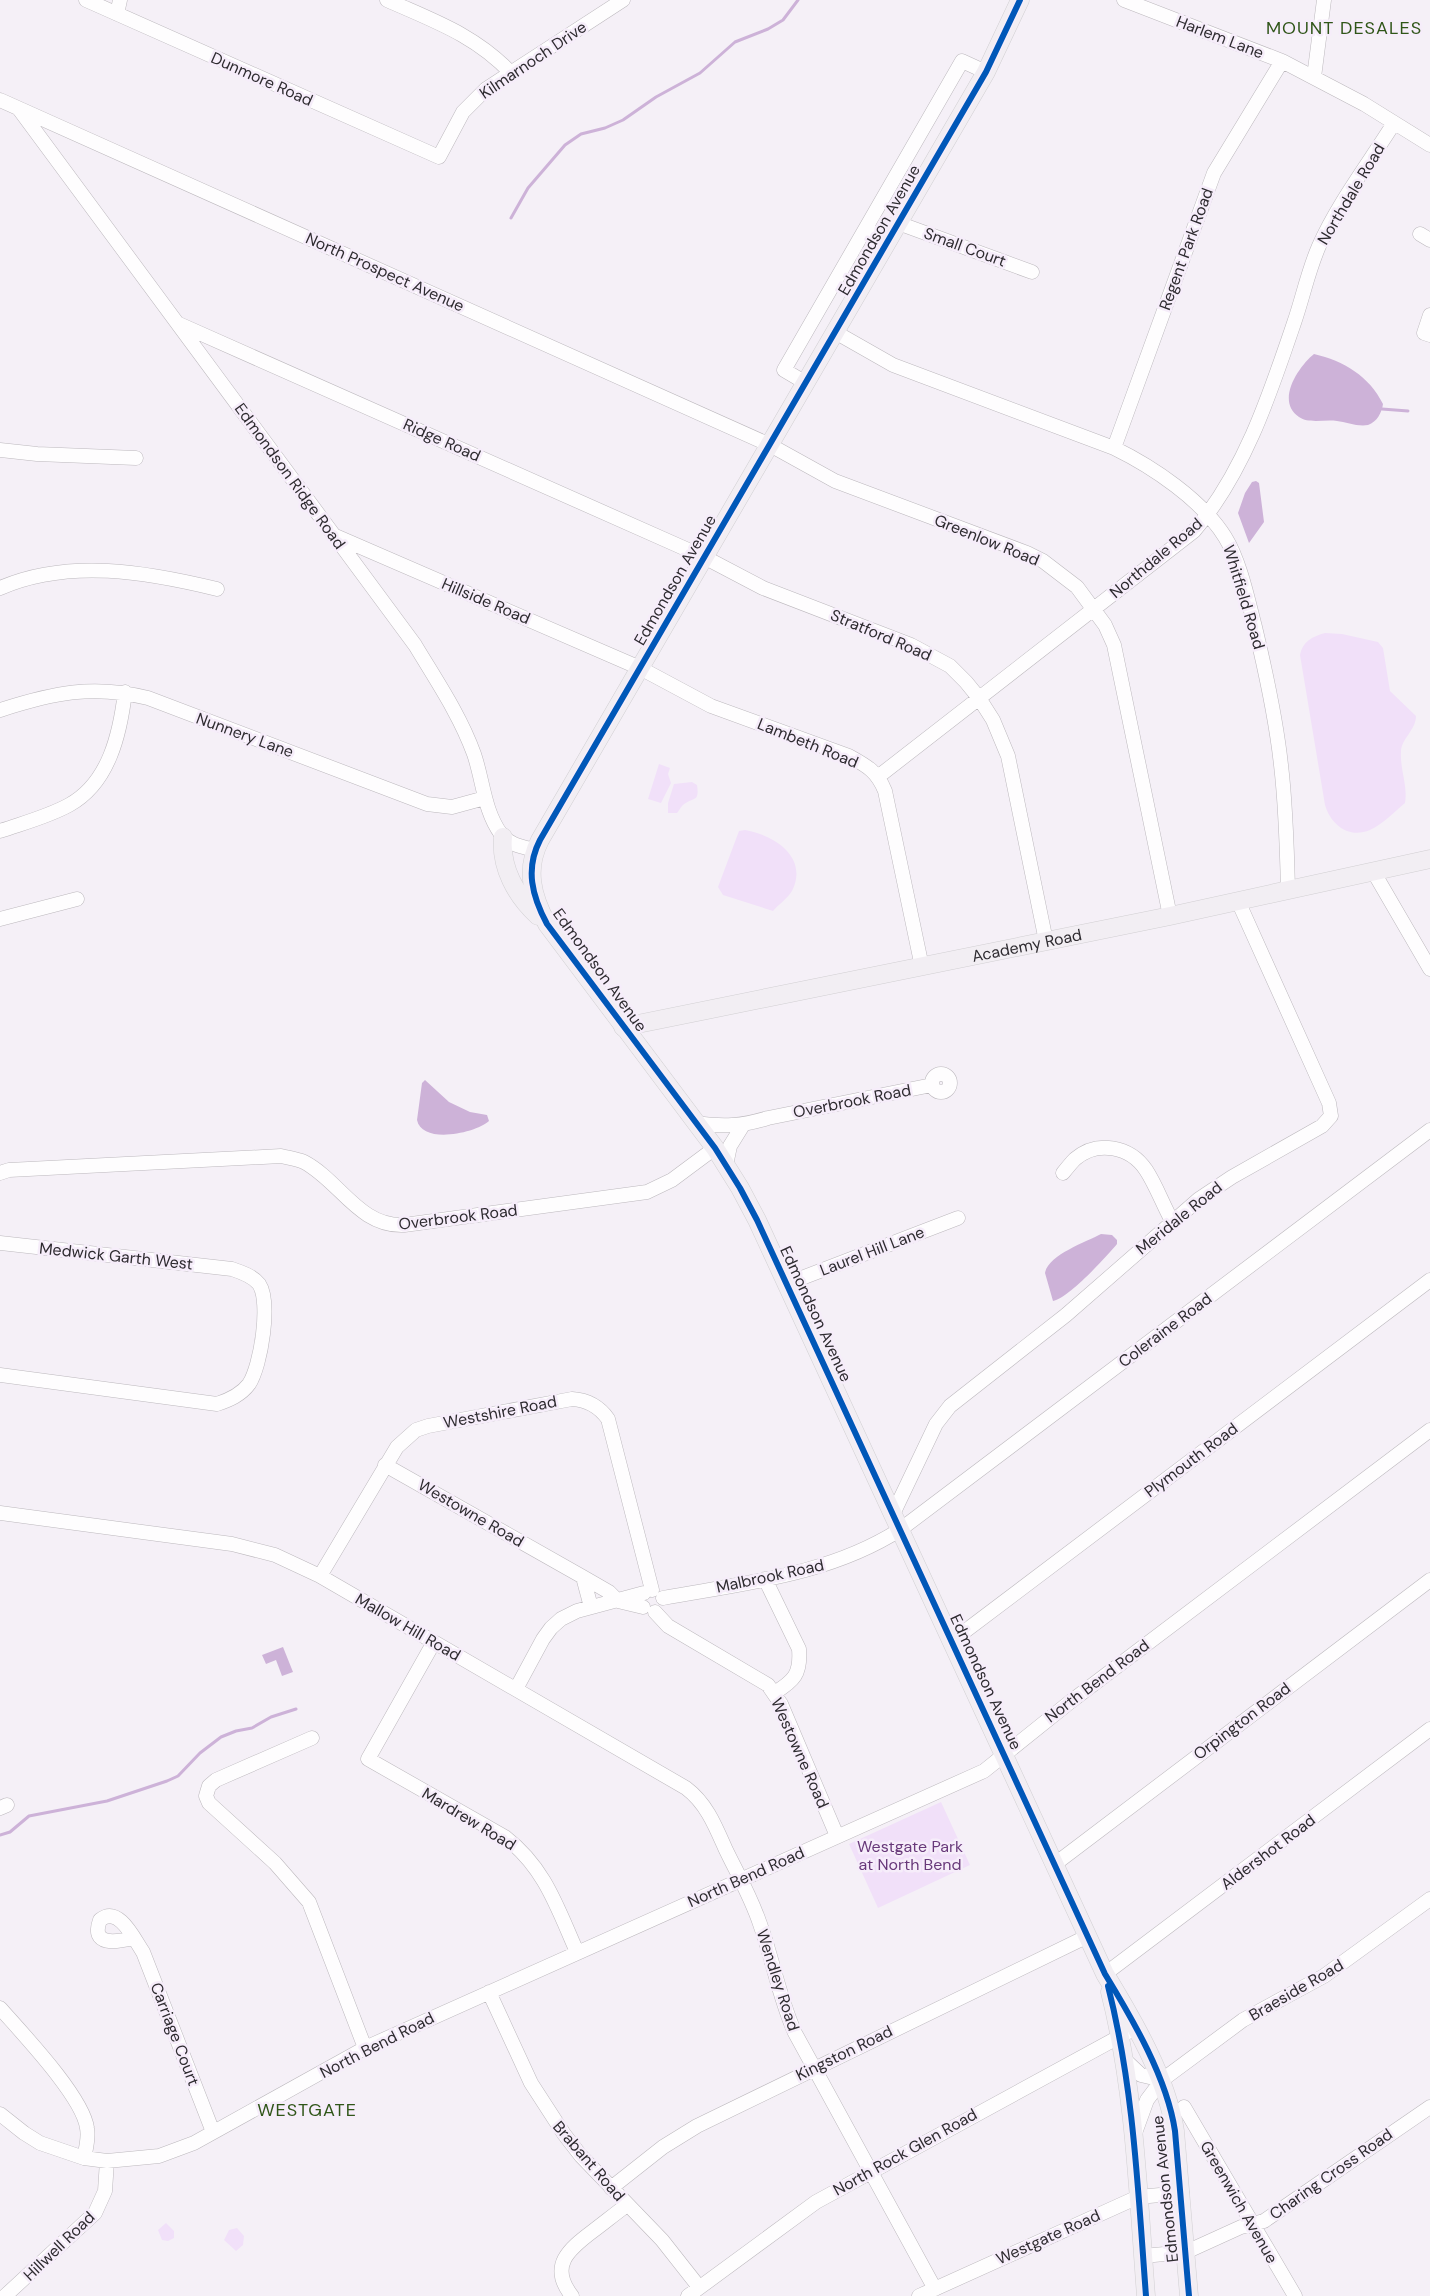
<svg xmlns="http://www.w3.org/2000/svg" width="1430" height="2296" font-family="'DM Sans',sans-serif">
<rect width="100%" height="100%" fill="#f5f0f7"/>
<path fill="#f1e0f9" d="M1325,633L1342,634L1378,642L1383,648L1390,691L1416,716C1416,730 1401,739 1401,752C1400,770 1408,786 1405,803C1394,812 1383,824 1370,830C1349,839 1331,825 1325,805L1300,655C1302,642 1313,636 1325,633Z
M659,764L670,768L668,774L671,783L661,803L648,799Z
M692,782L697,785C700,804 692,796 682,806C680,808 679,811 677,813H668V803L674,784Z
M745,830C774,835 809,857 792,891C788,898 778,905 773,911L723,895L718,887L739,831Z
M941,1802L970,1865L878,1908L849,1844Z
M166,2223L174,2231V2238L168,2241L162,2240L158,2230Z
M237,2228L244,2236L243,2245L236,2251L224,2240L229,2230Z"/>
<path fill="#cdb2d8" d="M1314,354C1344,361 1369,376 1383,404C1382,412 1377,422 1368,425C1358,427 1346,422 1337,421C1325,419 1309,424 1299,417C1275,401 1299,366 1314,354Z
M1256,481L1259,483L1264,522L1249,543L1238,513L1245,493L1252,482Z
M425,1080L449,1102L470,1112L487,1115L489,1121C476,1133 422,1145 417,1120L422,1083Z
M1101,1234L1112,1235L1117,1240V1244C1106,1257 1069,1298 1053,1301L1045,1273C1048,1255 1086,1242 1101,1234Z
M283,1647L293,1672L282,1676L276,1660L266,1664L262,1655Z"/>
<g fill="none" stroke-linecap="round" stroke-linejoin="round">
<path stroke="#cdb2d8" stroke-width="3" d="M511,218L528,188L565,145L581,134L605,128L623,120L656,97L700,73L735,42L768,29L783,20L798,0
M1382,409L1408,411
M0,1835L10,1832L29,1816L107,1801L167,1781L178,1776L200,1753L221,1737L236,1731L252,1728L271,1717L296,1709"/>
<defs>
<path id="minor" d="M86,0L439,157L463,112L486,89L623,0
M387,0C434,21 475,35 511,73
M1124,0L1282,61L1364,104L1430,145
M117,14L120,0
M1314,77L1324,0
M0,100L770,445L835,481L1027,553L1043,561L1077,587L1105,625L1114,645L1170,916
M19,109L415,645C436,680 460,715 474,754C483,780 484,811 501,834C509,845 523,847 535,850
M898,223L1032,272
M866,228L888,241
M1420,234L1430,240
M1430,315L1424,333L1430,335
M179,324L704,557L763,588L911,645L950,666L966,682L979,698L993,720L1008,756L1046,941
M835,332L893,365L1114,448C1153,467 1202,500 1225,537C1240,561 1248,600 1255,627C1266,673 1276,718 1281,765C1286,807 1287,848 1288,890
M806,383L784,370L962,61L986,72
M1114,448L1214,173L1282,61
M0,450L37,454L136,458
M333,535L640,668L711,706L849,756C867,766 877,771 885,791L922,967
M0,588C69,558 147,572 217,589
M0,710C53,693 93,684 148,698L427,804L452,807L485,798
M879,776L1194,531C1244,473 1270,394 1294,323C1303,297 1308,271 1319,246C1338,203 1369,163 1394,123
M0,831C23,823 47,817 69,805C109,783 120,734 125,692
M1373,871L1430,969
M0,919L77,899
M932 1083a9 9 0 1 1 18 0a9 9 0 1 1-18 0Z
M696,1123C724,1127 741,1126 768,1118L932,1085
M726,1165L730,1146L743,1125
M0,1173L9,1170L281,1156C289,1158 297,1159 304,1162C340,1181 359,1227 404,1225L647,1192L672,1180L715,1148
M1063,1173C1067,1168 1071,1163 1075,1159C1097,1140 1130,1146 1146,1170C1156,1185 1163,1205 1172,1221
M0,1243L232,1269C241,1272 253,1276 259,1284C271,1302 261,1366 249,1384C241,1395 229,1400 217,1404L0,1375
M786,1284L958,1218
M385,1465L583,1577L609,1592L618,1601L643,1607
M0,1513L232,1544L275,1555L320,1576L686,1788C706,1803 715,1825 725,1848C737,1873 751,1897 760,1924C773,1960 779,1997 795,2033L935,2289
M893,1514L936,1424L950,1406L1066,1315L1199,1199L1232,1177L1322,1126L1331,1116L1329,1103L1238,901
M320,1576L397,1447L416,1430L428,1426L572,1399C587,1400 599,1406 608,1419L652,1590
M583,1577L591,1607
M765,1579L799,1649C801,1674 794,1681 774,1693
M663,1598C744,1583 830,1575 901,1529L1430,1130
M655,1612L668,1626L768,1685L781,1704L837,1836
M952,1641L1430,1280
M434,1642L368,1759L505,1837C545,1868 557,1907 577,1952
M516,1689L543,1639L551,1628L561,1619L577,1611L644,1593
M312,1738L216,1780L209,1786L206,1796L209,1803L275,1863L309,1902L365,2048
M0,1808L7,1805
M1055,1864L1430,1580
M133,1938C117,1942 90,1947 100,1920C119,1905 134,1939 143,1952L213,2132
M1105,1974L1430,1729
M489,1992L531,2083L564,2134L581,2156L662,2240L699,2287
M0,2008C22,2033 83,2097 87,2128C89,2138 86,2148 84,2158
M1124,2059L1141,2075L1162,2080
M1184,2107L1295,2296
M0,2114L24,2133L40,2143L84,2158L107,2161L159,2156L194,2143L365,2048L984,1771L1070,1702L1430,1430
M1135,2133L1147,2100L1162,2080L1243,2020L1324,1976L1430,1899
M611,2188L663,2147L697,2126L1088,1936
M1143,2256L1186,2252L1241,2227L1264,2221L1430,2107
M5,2296L95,2213L105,2191L107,2161
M572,2296C548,2266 569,2249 593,2231C605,2222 616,2213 627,2205
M688,2296L816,2202L1128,2032
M919,2296L1138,2197L1182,2193"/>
<g id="major">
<path d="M1020,0L986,72L540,840C525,869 532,896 547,924L715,1148L740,1188L757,1220L1105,1974C1133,2020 1167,2078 1175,2131L1189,2296"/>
<path d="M503,837C500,867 516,896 538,916"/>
<path id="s1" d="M623,1027L1170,916L1430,859"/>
<path d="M1110,1992C1135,2091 1138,2194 1146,2296"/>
</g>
</defs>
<use href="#minor" stroke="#bcb8bd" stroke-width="15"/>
<use href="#major" stroke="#d1cfd2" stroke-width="19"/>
<use href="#minor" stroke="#fefdfe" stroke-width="14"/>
<use href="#major" stroke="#f2eef3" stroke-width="18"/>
<defs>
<path id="cycleway" d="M1020,0L986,72L540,840C525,869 532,896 547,924L715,1148L740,1188L757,1220L1105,1974C1133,2020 1167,2078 1175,2131L1189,2296
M1108,1986C1134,2088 1138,2192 1146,2296"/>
</defs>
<use href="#cycleway" stroke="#f6edfa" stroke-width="9"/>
<use href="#cycleway" stroke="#0057b8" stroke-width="6"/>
</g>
<g text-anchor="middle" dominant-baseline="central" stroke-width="5" stroke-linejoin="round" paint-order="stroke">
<g font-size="16" fill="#2e2b30" stroke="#f6edfa">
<text transform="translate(1220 37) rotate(21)">Harlem Lane</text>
<text transform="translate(533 60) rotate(-34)">Kilmarnoch Drive</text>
<text transform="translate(262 79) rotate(24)">Dunmore Road</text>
<text transform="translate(1351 194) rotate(-59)">Northdale Road</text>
<text transform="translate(879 230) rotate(-60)">Edmondson Avenue</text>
<text transform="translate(965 247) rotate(20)">Small Court</text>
<text transform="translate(1186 249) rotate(-70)">Regent Park Road</text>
<text transform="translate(385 272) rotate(24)">North Prospect Avenue</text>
<text transform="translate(442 440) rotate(24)">Ridge Road</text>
<text transform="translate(290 476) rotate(54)">Edmondson Ridge Road</text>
<text transform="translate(987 540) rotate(22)">Greenlow Road</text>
<text transform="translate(1156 558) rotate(-40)">Northdale Road</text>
<text transform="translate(675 580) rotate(-60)">Edmondson Avenue</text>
<text transform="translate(1244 597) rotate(73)">Whitfield Road</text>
<text transform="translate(486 601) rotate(23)">Hillside Road</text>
<text transform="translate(881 635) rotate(23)">Stratford Road</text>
<text transform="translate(245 735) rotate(20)">Nunnery Lane</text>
<text transform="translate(808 743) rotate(22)">Lambeth Road</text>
<text stroke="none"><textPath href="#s1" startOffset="412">Academy Road</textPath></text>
<text transform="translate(600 970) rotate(54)">Edmondson Avenue</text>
<text transform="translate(852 1101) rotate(-11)">Overbrook Road</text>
<text transform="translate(458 1217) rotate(-7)">Overbrook Road</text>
<text transform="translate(1179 1218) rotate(-39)">Meridale Road</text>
<text transform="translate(872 1251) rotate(-21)">Laurel Hill Lane</text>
<text transform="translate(116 1256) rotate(6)">Medwick Garth West</text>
<text transform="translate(816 1314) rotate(65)">Edmondson Avenue</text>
<text transform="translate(1165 1330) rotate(-37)">Coleraine Road</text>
<text transform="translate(500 1412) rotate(-11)">Westshire Road</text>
<text transform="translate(1191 1460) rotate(-37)">Plymouth Road</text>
<text transform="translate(471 1513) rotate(30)">Westowne Road</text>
<text transform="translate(770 1576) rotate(-12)">Malbrook Road</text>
<text transform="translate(408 1627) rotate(30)">Mallow Hill Road</text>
<text transform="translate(1097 1681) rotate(-37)">North Bend Road</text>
<text transform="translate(986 1682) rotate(65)">Edmondson Avenue</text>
<text transform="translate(1242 1721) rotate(-37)">Orpington Road</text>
<text transform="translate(800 1753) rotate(66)">Westowne Road</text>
<text transform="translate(469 1819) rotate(31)">Mardrew Road</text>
<text transform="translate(1268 1852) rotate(-37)">Aldershot Road</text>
<text transform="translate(746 1877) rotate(-24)">North Bend Road</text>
<text transform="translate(778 1980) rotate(72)">Wendley Road</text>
<text transform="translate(1296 1990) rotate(-30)">Braeside Road</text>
<text transform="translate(175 2034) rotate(69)">Carriage Court</text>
<text transform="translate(377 2045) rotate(-27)">North Bend Road</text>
<text transform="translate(844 2053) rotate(-26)">Kingston Road</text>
<text transform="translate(905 2152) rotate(-29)">North Rock Glen Road</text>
<text transform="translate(589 2161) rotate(49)">Brabant Road</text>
<text transform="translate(1331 2174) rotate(-35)">Charing Cross Road</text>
<text transform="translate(1165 2189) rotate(-96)">Edmondson Avenue</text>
<text transform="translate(1239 2202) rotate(60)">Greenwich Avenue</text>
<text transform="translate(1048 2237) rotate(-24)">Westgate Road</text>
<text transform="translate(59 2246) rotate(-44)">Hillwell Road</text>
</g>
<g font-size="16" fill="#68397a" stroke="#f6edfa">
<text x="910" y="1846">Westgate Park<tspan x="910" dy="18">at North Bend</tspan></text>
</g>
<g font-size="18" letter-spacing="1" fill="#305619" stroke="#f6edfa">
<text x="1344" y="28">MOUNT DESALES</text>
<text x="307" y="2110">WESTGATE</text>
</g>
</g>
</svg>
